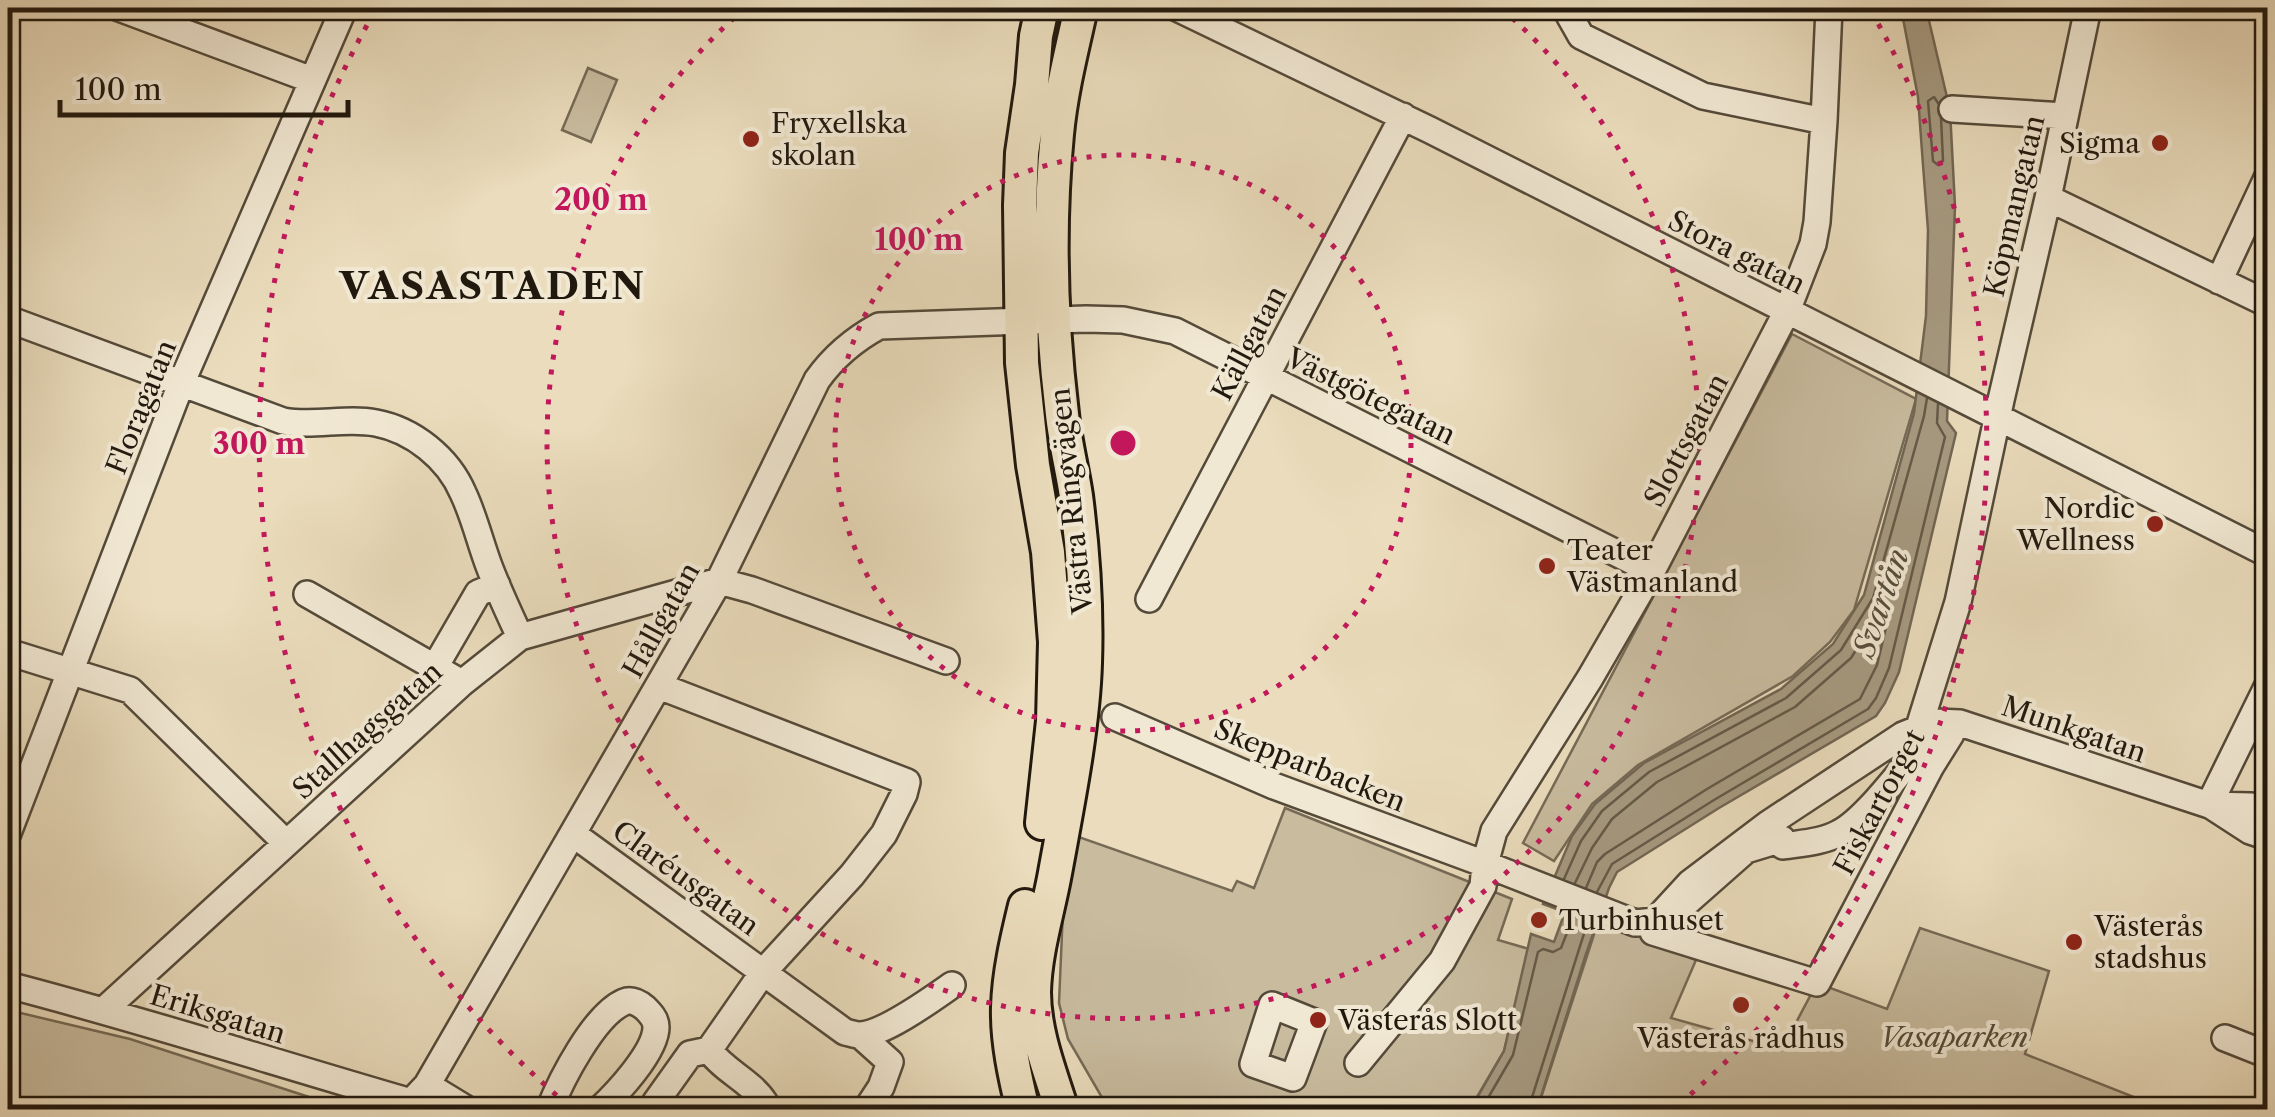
<svg xmlns="http://www.w3.org/2000/svg" width="2275" height="1117" font-family="'Libre Caslon Text',serif">
<rect width="100%" height="100%" fill="#eadcbc"/>
<filter id="stains"><feTurbulence type="fractalNoise" baseFrequency=".002" numOctaves="4"/><feColorMatrix values="0 0 0 0 .2 0 0 0 0 .09 0 0 0 0 .02 0 0 0 .5 -.17"/></filter>
<radialGradient id="worn" r=".72"><stop offset=".6" stop-color="#630" stop-opacity="0"/><stop offset="1" stop-color="#630" stop-opacity=".3"/></radialGradient>
<path fill="#c8bb9e" stroke="#756a56" stroke-width="2.5" d="M588,68L617,80L591,142L562,130Z
M1792,334L1916,399L1854,610L1830,642L1793,676L1638,765L1592,804L1554,861L1523,843Z
M1285,808L1512,899L1498,940L1529,949L1504,1051L1470,1109H1111L1104,1101L1068,1039L1059,1003L1064,886L1079,837L1232,891L1237,881L1254,888Z
M1599,919L1696,960L1671,1018L1782,1049L1817,983L1887,1009L1920,928L2049,971L2025,1054L2164,1109L1537,1110Z
M8,1010L130,1039L346,1109H8Z"/>
<path fill="#a69a81" stroke="#716653" stroke-width="2.5" d="M1901,8H1926L1950,110L1955,206L1947,421L1956,433L1899,672L1885,703L1876,716L1719,808L1617,872L1609,888L1586,954L1537,1109L1470,1110L1504,1051L1531,934L1554,942L1565,912L1543,904L1572,836L1595,804L1644,763L1781,689L1833,644L1864,595L1914,413L1926,316L1928,230L1923,165L1918,97Z"/>
<g fill="none" stroke-linecap="round" stroke-linejoin="round">
<path stroke="#645a48" stroke-width="2.5" d="M1938,103L1934,97L1928,101L1933,161L1938,165L1943,161L1941,118
M1564,879L1581,841L1602,811L1649,772L1786,698L1841,650L1873,598L1924,416L1927,398
M1575,883L1592,848L1612,819L1657,782L1795,707L1851,658L1880,611L1884,609L1888,610L1889,615L1877,665L1860,699L1707,789L1605,854L1597,862L1586,888
M1597,892L1612,864L1714,800L1868,709L1876,698L1889,668L1945,437L1937,423L1938,404
M1481,1110L1513,1055L1538,952L1543,949L1553,952L1561,948L1574,915
M1528,1110L1588,921"/>
<defs>
<path id="minor" d="M119,8L312,80
M1177,8L1430,130L2268,554
M1570,8L1568,13L1581,36L1703,96L1824,121
M1952,109L2065,116
M2048,198L2268,304
M2219,281L2268,176
M8,319L283,421C314,427 346,417 376,423C413,430 448,458 463,493C474,516 480,542 489,566C498,590 509,613 520,637
M307,594L462,683
M1149,599L1403,116
M8,652L130,690L286,843
M435,667L478,593L497,585
M1115,717L1274,786L1485,864L1635,923L1655,921L1690,883L1768,824L1903,735L1935,722L1960,723L2209,805L2251,806L2268,813
M1919,727L1958,602L2001,400L2048,198L2088,8
M1928,734H1951L1931,766L1817,983L1653,932L1746,850L1782,839L1783,846C1802,843 1823,842 1839,833C1863,821 1895,778 1913,757L1908,753Z
M2209,805L2268,685
M2213,807L2250,831L2268,837
M8,833L181,384L344,8
M573,834L845,1032C850,1033 855,1035 860,1035C884,1034 932,999 952,985
M8,985C143,1020 276,1063 411,1102L427,1085L719,581L817,380C834,356 853,340 879,326L1086,319L1123,320L1175,331L1652,571
M1272,1005L1314,1022L1293,1078L1253,1064Z
M104,1010L462,683L520,637L719,581L752,590L946,661
M860,1035L890,1062L881,1087L866,1110
M2225,1038L2268,1055
M709,1050C724,1071 751,1081 765,1103L761,1110
M1358,1063L1442,961L1483,886L1485,864L1494,831L1590,678L1652,571L1787,311L1813,244L1817,222L1824,121L1829,8
M427,1085L468,1110
M549,1110C561,1080 594,1015 624,1002C631,999 639,1003 645,1008C650,1013 656,1019 656,1027C656,1052 616,1094 599,1110
M654,1110L655,1103L690,1054L709,1050L764,971L852,875L884,834L904,794L907,782L659,686"/>
<path id="major" d="M1042,823L1053,721L1055,642L1048,552L1033,465L1022,363L1020,205L1022,153L1032,85L1036,36L1042,8
M1023,1110C1015,1077 1007,1041 1008,1007C1009,973 1017,939 1025,906
M1062,1110C1050,1072 1034,1032 1034,992C1035,951 1048,912 1055,873C1067,807 1083,729 1085,663C1087,607 1083,551 1076,496C1072,469 1065,442 1062,414C1051,322 1048,226 1057,134C1061,91 1072,49 1081,8"/>
</defs>
<use href="#minor" stroke="#544a3a" stroke-width="30"/>
<use href="#major" stroke="#22190e" stroke-width="38"/>
<use href="#minor" stroke="#f1e8d3" stroke-width="25"/>
<use href="#major" stroke="#eadcbc" stroke-width="32"/>
</g>
<g fill="none" stroke="#c2185b" stroke-width="5" stroke-dasharray="5 10">
<circle cx="1123" cy="443" r="288"/>
<path d="M1501 8A576 576 0 1 1 745 8"/>
<path d="M568 1105A864 864 0 0 1 375 11M1871 11A864 864 0 0 1 1678 1105"/>
</g>
<g fill="#8f2418" stroke="#f1e8d3" stroke-width="4">
<circle cx="751" cy="139" r="10"/>
<circle cx="2160" cy="143" r="10"/>
<circle cx="2155" cy="524" r="10"/>
<circle cx="1547" cy="566" r="10"/>
<circle cx="1539" cy="920" r="10"/>
<circle cx="2074" cy="942" r="10"/>
<circle cx="1741" cy="1005" r="10"/>
<circle cx="1318" cy="1020" r="10"/>
</g>
<g text-anchor="middle" dominant-baseline="central" stroke-width="8" stroke-linejoin="round" paint-order="stroke">
<g font-size="28" fill="#22190e" stroke="#f1e8d3" text-anchor="start">
<text x="771" y="123">Fryxellska<tspan x="771" dy="32">skolan</tspan></text>
<text x="2140" y="143" text-anchor="end">Sigma</text>
<text x="2135" y="508" text-anchor="end">Nordic<tspan x="2135" dy="32">Wellness</tspan></text>
<text x="1567" y="550">Teater<tspan x="1567" dy="32">Västmanland</tspan></text>
<text x="1559" y="920">Turbinhuset</text>
<text x="2094" y="926">Västerås<tspan x="2094" dy="32">stadshus</tspan></text>
<text x="1338" y="1020">Västerås Slott</text>
<text x="1741" y="1038" text-anchor="middle">Västerås rådhus</text>
</g>
<g font-size="28" fill="#22190e" stroke="#f1e8d3">
<text transform="translate(2014 206) rotate(-77)">Köpmangatan</text>
<text transform="translate(1737 252) rotate(27)">Stora gatan</text>
<text transform="translate(1249 343) rotate(-62)">Källgatan</text>
<text transform="translate(1371 396) rotate(26)">Västgötegatan</text>
<text transform="translate(141 407) rotate(-68)">Floragatan</text>
<text transform="translate(1686 440) rotate(-62)">Slottsgatan</text>
<text transform="translate(1071 501) rotate(-96)">Västra Ringvägen</text>
<text transform="translate(661 620) rotate(-61)">Hållgatan</text>
<text transform="translate(2074 729) rotate(19)">Munkgatan</text>
<text transform="translate(367 730) rotate(-42)">Stallhagsgatan</text>
<text transform="translate(1310 765) rotate(22)">Skepparbacken</text>
<text transform="translate(1879 802) rotate(-62)">Fiskartorget</text>
<text transform="translate(686 878) rotate(36)">Claréusgatan</text>
<text transform="translate(218 1014) rotate(17)">Eriksgatan</text>
</g>
<g font-size="28" font-style="italic" fill="#544a39" stroke="#f1e8d3">
<text x="1954" y="1037">Vasaparken</text>
</g>
<g font-size="30" font-style="italic" fill="#574d3c" stroke="#f1e8d3">
<text transform="translate(1881 603) rotate(-71)">Svartån</text>
</g>
<g font-size="38" font-weight="bold" letter-spacing="2.5" fill="#22190e" stroke="#f1e8d3">
<text x="493" y="285">VASASTADEN</text>
</g>
</g>
<circle cx="1123" cy="443" r="15" fill="#c2185b" stroke="#f1e8d3" stroke-width="5"/>
<g font-size="30" text-anchor="middle" font-weight="bold" fill="#c2185b" stroke="#f1e8d3" stroke-width="8" stroke-linejoin="round" paint-order="stroke">
<text x="601" y="210">200 m</text>
<text x="919" y="250">100 m</text>
<text x="259" y="454">300 m</text>
</g>
<rect width="2275" height="1117" fill="none" stroke="#eadcbc" stroke-width="40"/>
<rect x="10" y="10" width="2255" height="1097" fill="none" stroke="#22190e" stroke-width="5"/>
<rect x="20" y="20" width="2235" height="1077" fill="none" stroke="#22190e" stroke-width="2.5"/>
<path d="M60 100v15h288v-15" fill="none" stroke="#22190e" stroke-width="5"/>
<text x="75" y="100" font-size="30" fill="#22190e" stroke="#f1e8d3" stroke-width="8" paint-order="stroke">100 m</text>
<rect width="100%" height="100%" filter="url(#stains)"/>
<rect width="100%" height="100%" fill="url(#worn)"/>
</svg>
